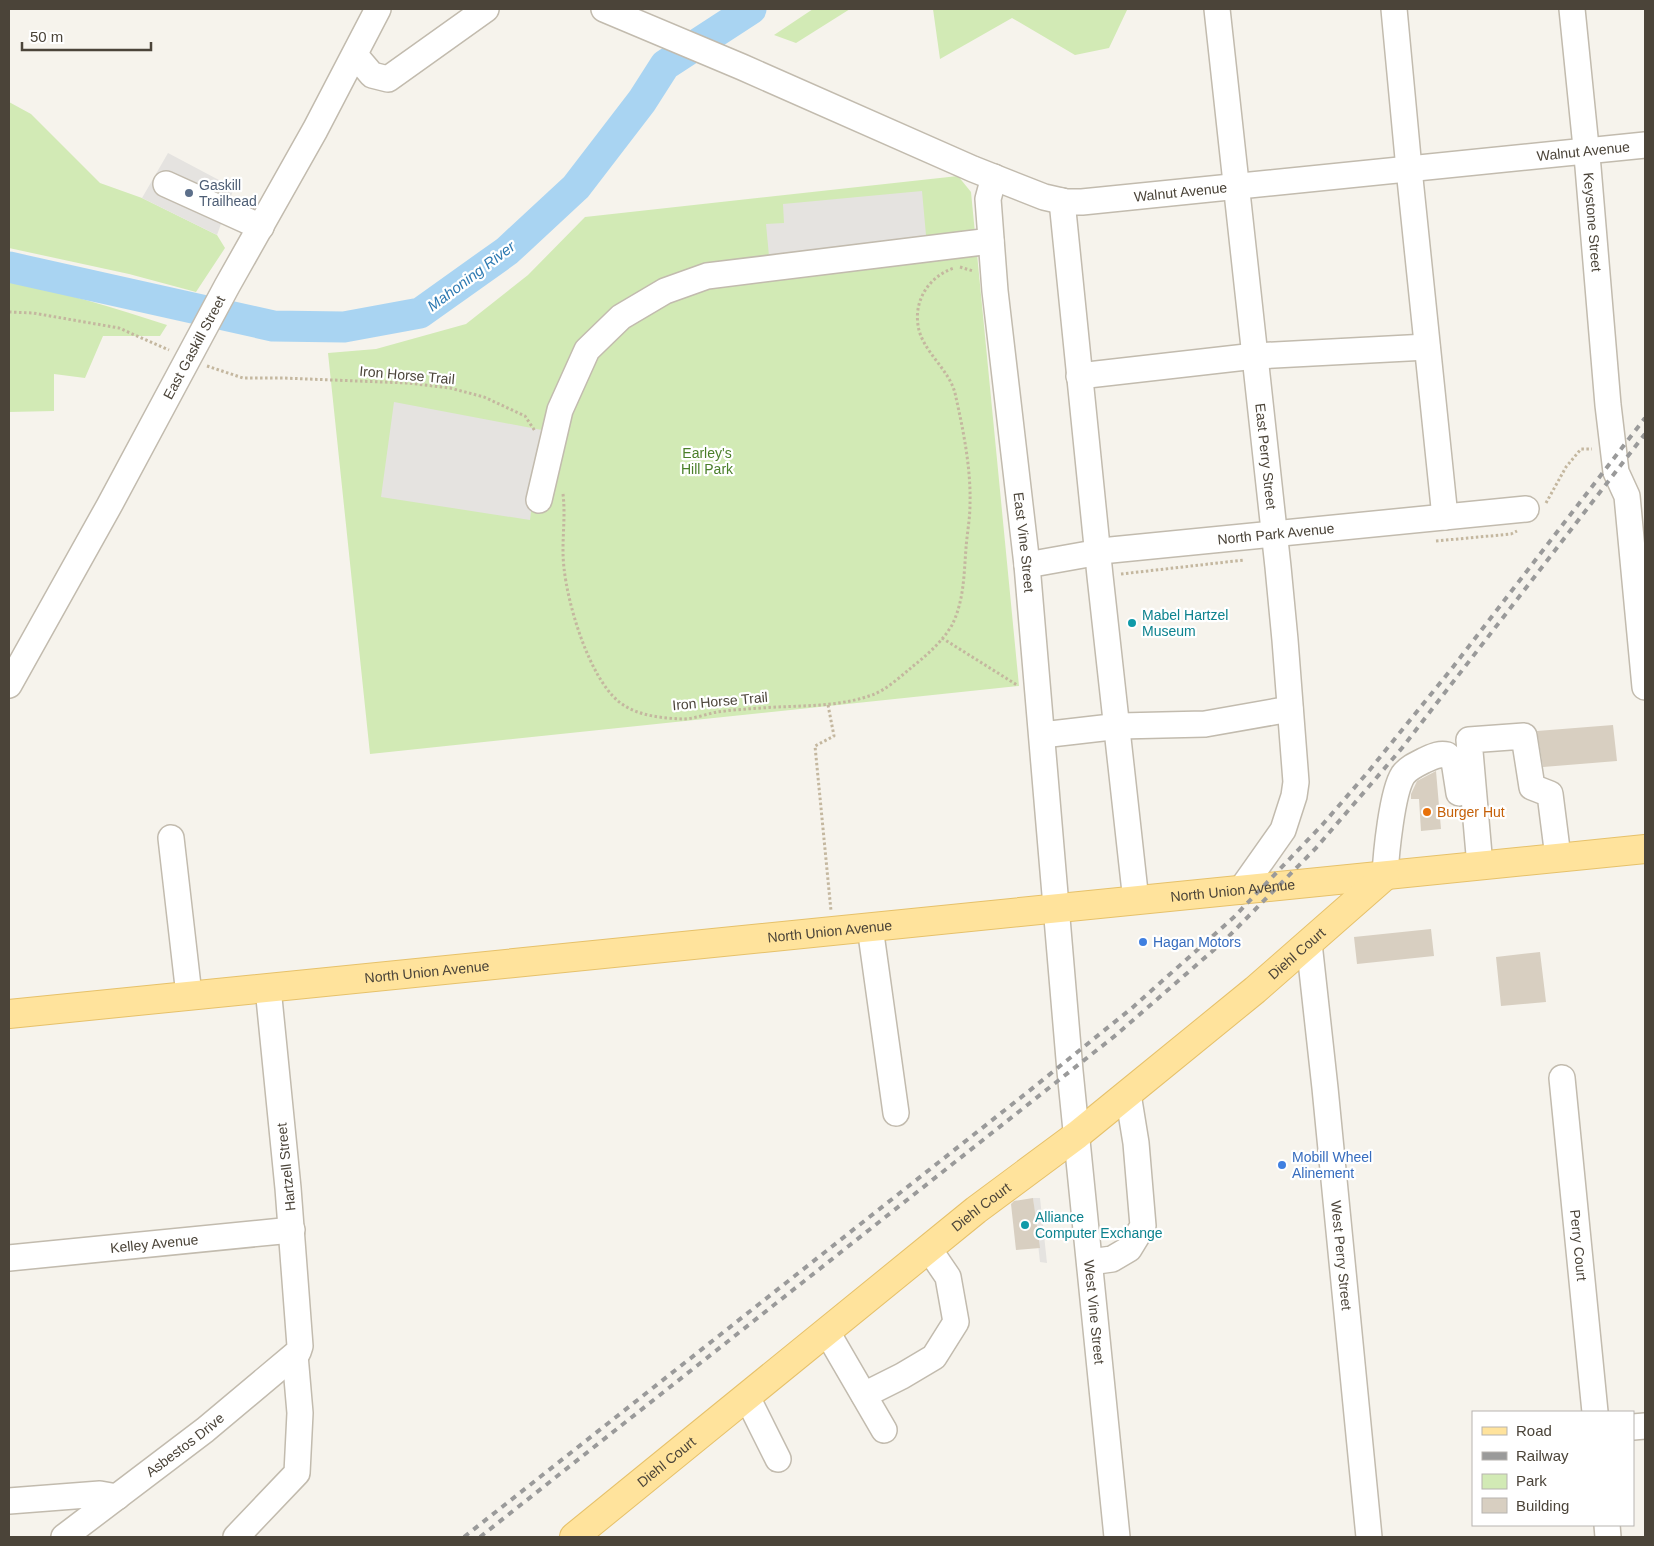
<svg xmlns="http://www.w3.org/2000/svg" width="1654" height="1546" font-family="Arial,sans-serif">
<rect width="100%" height="100%" fill="#f6f3ec"/>
<path fill="#d2eab5" d="M813,9H850L796,43L774,35Z
M933,9H1125L1127,10L1109,48L1075,55L1012,18L940,59Z
M9,102L31,114L100,183L142,198L217,235L225,248L196,292L129,274L9,248Z
M958,176L971,192L1019,686L370,754L328,353L376,349L466,324L528,275L585,217Z
M9,281C62,292 115,308 167,325L160,336H103L85,378L54,374V411L9,412Z"/>
<path fill="#e5e3e0" d="M168,153L234,188L217,235L142,198Z
M922,191L927,246L769,256L766,224L784,223L783,204Z
M394,402L542,430L530,520L381,497Z
M1033,1198H1040L1047,1263L1040,1262Z"/>
<g fill="none" stroke-linecap="round" stroke-linejoin="round">
<path stroke="#a9d4f2" stroke-width="31" d="M9,267L273,326L344,327L420,313L507,251L576,187L642,101L665,65L751,9"/>
</g>
<path fill="#d8cfc1" d="M1613,725L1617,761L1543,767L1537,731Z
M1436,771L1441,829L1421,831L1419,799H1411V794L1417,781Z
M1431,929L1434,956L1357,964L1354,937Z
M1540,952L1546,1002L1501,1006L1496,957Z
M1033,1198L1040,1248L1016,1250L1011,1204L1014,1201Z"/>
<g fill="none" stroke-linecap="round" stroke-linejoin="round">
<defs>
<g id="minor">
<path id="s1" d="M604,9L742,67L973,169L1044,197L1066,202H1082L1645,145"/>
<path id="s2" d="M1217,9L1278,567L1285,640L1296,782L1294,796L1283,830L1240,891"/>
<path d="M1394,9L1409,169L1445,517"/>
<path id="s3" d="M1572,9L1588,167L1608,405L1616,472L1627,496L1645,687"/>
<path d="M355,55L372,75L388,79L486,9"/>
<path id="s4" d="M994,177L988,199L995,291L1027,565L1070,1071L1117,1537"/>
<path d="M166,184L261,227"/>
<path d="M1062,201L1100,576L1136,901"/>
<path d="M1079,376L1255,356L1427,347"/>
<path d="M539,500L560,410L587,350L621,317L665,291L707,276L991,241"/>
<path id="s5" d="M1027,565L1111,550L1526,509"/>
<path id="s6" d="M9,685L109,506L227,286L315,130L378,9"/>
<path d="M1042,735L1120,726L1205,724L1290,709"/>
<path d="M171,838L189,995"/>
<path d="M1480,866L1469,740L1524,736L1532,787L1550,794L1558,857"/>
<path d="M1385,876C1386,854 1392,792 1403,775C1408,768 1417,764 1425,760C1432,757 1439,753 1447,755L1454,761L1459,793"/>
<path d="M870,927L896,1113"/>
<path id="s7" d="M1309,943L1325,1088L1369,1537"/>
<path id="s8" d="M1562,1078L1595,1412"/>
<path id="s9" d="M9,1258L292,1230"/>
<path d="M1090,1262L1112,1259L1129,1249L1143,1226L1136,1143L1128,1094"/>
<path d="M827,1332L884,1430"/>
<path d="M864,1395L902,1376L934,1357L956,1322L948,1277L929,1249"/>
<path d="M747,1397L778,1459"/>
<path d="M1633,1427L1645,1426"/>
<path d="M9,1501L100,1494L117,1497"/>
<path d="M1607,1525L1608,1537"/>
<path id="s10" d="M64,1537L205,1430L298,1352L300,1346L288,1188L268,988"/>
<path d="M236,1537L297,1473L300,1413L295,1355"/>
</g>
<g id="major">
<path id="s11" d="M9,1014L1645,849"/>
<path id="s12" d="M574,1537L976,1210L1077,1135L1255,990L1385,876"/>
</g>
</defs>
<use href="#minor" stroke="#c2bbae" stroke-width="28"/>
<use href="#major" stroke="#e6c16a" stroke-width="30"/>
<path stroke="#c4b79f" stroke-width="3" stroke-dasharray="2.5 2.5" stroke-linecap="butt" d="M960,267L973,271
M9,312L33,313L119,328L169,350
M207,366L243,378H283L408,383L450,388L484,397L525,416L535,431
M563,494C566,519 561,543 564,568C568,606 589,676 618,701C636,716 661,718 683,719C694,719 706,714 717,712C731,710 746,709 761,708C799,705 835,708 872,695C886,690 900,677 912,667C927,655 942,642 952,625C964,601 964,574 966,548C967,534 970,519 970,504C971,467 963,429 955,393C949,369 921,350 918,325C914,299 930,276 954,268
M1546,503L1566,467L1581,449H1592
M1436,541L1511,534L1517,531
M1121,574L1244,560
M942,638L1017,685
M828,705L834,736L815,746L831,911"/>
<use href="#minor" stroke="#fff" stroke-width="25"/>
<use href="#major" stroke="#ffe39c" stroke-width="28"/>
<path stroke="#9a9a9a" stroke-width="4" stroke-dasharray="6 6" stroke-linecap="butt" d="M464,1537L1029,1091L1132,1008L1234,917L1323,824L1368,772L1453,667L1645,418
M480,1537L1116,1035L1224,941L1316,848L1402,748L1645,434"/>
</g>
<circle fill="#5c6f8a" stroke="#fff" stroke-width="2" cx="189" cy="193" r="5"/>
<g fill="#0f9aa8" stroke="#fff" stroke-width="2">
<circle cx="1132" cy="623" r="5"/>
<circle cx="1025" cy="1225" r="5"/>
</g>
<circle fill="#e8710a" stroke="#fff" stroke-width="2" cx="1427" cy="812" r="5"/>
<g fill="#3f7fe0" stroke="#fff" stroke-width="2">
<circle cx="1143" cy="942" r="5"/>
<circle cx="1282" cy="1165" r="5"/>
</g>
<g text-anchor="middle" dominant-baseline="central" stroke-width="4.5" stroke-linejoin="round" paint-order="stroke">
<g font-size="14" fill="#4b4439" stroke="#fff">
<text stroke="none"><textPath href="#s1" startOffset="1021">Walnut Avenue</textPath></text>
<text stroke="none"><textPath href="#s1" startOffset="616">Walnut Avenue</textPath></text>
<text stroke="none"><textPath href="#s3" startOffset="214">Keystone Street</textPath></text>
<text stroke="none"><textPath href="#s6" startOffset="385">East Gaskill Street</textPath></text>
<text transform="translate(407 375) rotate(5)">Iron Horse Trail</text>
<text stroke="none"><textPath href="#s2" startOffset="450">East Perry Street</textPath></text>
<text stroke="none"><textPath href="#s5" startOffset="251">North Park Avenue</textPath></text>
<text stroke="none"><textPath href="#s4" startOffset="368">East Vine Street</textPath></text>
<text transform="translate(720 701) rotate(-5)">Iron Horse Trail</text>
<text stroke="none"><textPath href="#s11" startOffset="1230">North Union Avenue</textPath></text>
<text stroke="none"><textPath href="#s11" startOffset="825">North Union Avenue</textPath></text>
<text stroke="none"><textPath href="#s12" startOffset="929">Diehl Court</textPath></text>
<text stroke="none"><textPath href="#s11" startOffset="420">North Union Avenue</textPath></text>
<text transform="translate(286 1167) rotate(-96)">Hartzell Street</text>
<text stroke="none"><textPath href="#s12" startOffset="524">Diehl Court</textPath></text>
<text stroke="none"><textPath href="#s9" startOffset="146">Kelley Avenue</textPath></text>
<text stroke="none"><textPath href="#s8" startOffset="168">Perry Court</textPath></text>
<text stroke="none"><textPath href="#s7" startOffset="314">West Perry Street</textPath></text>
<text stroke="none"><textPath href="#s4" startOffset="1141">West Vine Street</textPath></text>
<text stroke="none"><textPath href="#s10" startOffset="152">Asbestos Drive</textPath></text>
<text stroke="none"><textPath href="#s12" startOffset="119">Diehl Court</textPath></text>
</g>
<g font-size="14" fill="#4e5e75" stroke="#fff" text-anchor="start">
<text x="199" y="185">Gaskill<tspan x="199" dy="16">Trailhead</tspan></text>
</g>
<g font-size="14" fill="#4a7f2a" stroke="#fff">
<text x="707" y="453">Earley's<tspan x="707" dy="16">Hill Park</tspan></text>
</g>
<g font-size="14" fill="#0d838f" stroke="#fff" text-anchor="start">
<text x="1142" y="615">Mabel Hartzel<tspan x="1142" dy="16">Museum</tspan></text>
<text x="1035" y="1217">Alliance<tspan x="1035" dy="16">Computer Exchange</tspan></text>
</g>
<g font-size="14" fill="#c56008" stroke="#fff" text-anchor="start">
<text x="1437" y="812">Burger Hut</text>
</g>
<g font-size="14" fill="#366cbe" stroke="#fff" text-anchor="start">
<text x="1153" y="942">Hagan Motors</text>
<text x="1292" y="1157">Mobill Wheel<tspan x="1292" dy="16">Alinement</tspan></text>
</g>
<g font-size="15" font-style="italic" fill="#2e7ab2" stroke="#fff">
<text transform="translate(471 276) rotate(-37)">Mahoning River</text>
</g>
</g>
<rect width="1654" height="1546" fill="none" stroke="#4b4439" stroke-width="20"/>
<rect x="1472" y="1411" width="162" height="115" fill="#ffffff" stroke="#b7b4b0"/>
<rect x="1482" y="1427" width="25" height="8" fill="#ffe39c" stroke="#b7b4b0"/>
<text x="1516" y="1436" font-size="15" fill="#4b4439">Road</text>
<rect x="1482" y="1452" width="25" height="8" fill="#9a9a9a" stroke="#b7b4b0"/>
<text x="1516" y="1461" font-size="15" fill="#4b4439">Railway</text>
<rect x="1482" y="1474" width="25" height="15" fill="#d2eab5" stroke="#b7b4b0"/>
<text x="1516" y="1486" font-size="15" fill="#4b4439">Park</text>
<rect x="1482" y="1498" width="25" height="15" fill="#d8cfc1" stroke="#b7b4b0"/>
<text x="1516" y="1511" font-size="15" fill="#4b4439">Building</text>
<path d="M22 42v8h129v-8" fill="none" stroke="#4b4439" stroke-width="2.5"/>
<text x="30" y="42" font-size="15" fill="#4b4439" stroke="#ffffff" stroke-width="4" paint-order="stroke">50 m</text>
</svg>
